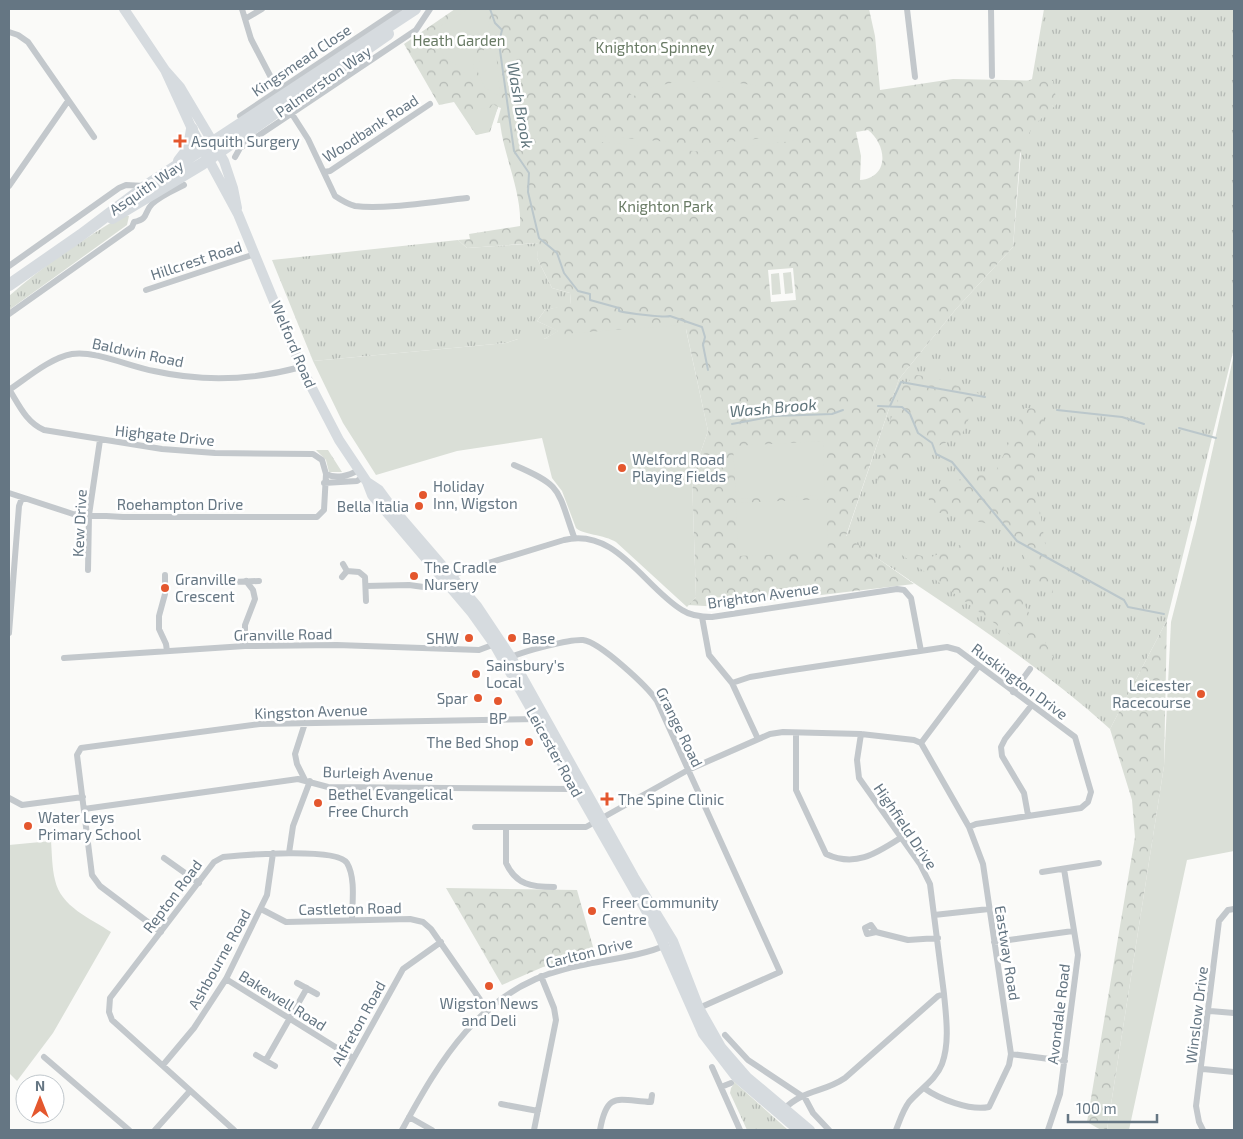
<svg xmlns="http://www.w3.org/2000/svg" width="1243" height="1139" font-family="'Exo 2',sans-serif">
<defs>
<pattern id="grass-tufts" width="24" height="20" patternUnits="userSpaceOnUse" patternTransform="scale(1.25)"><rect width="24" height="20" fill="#dadfd7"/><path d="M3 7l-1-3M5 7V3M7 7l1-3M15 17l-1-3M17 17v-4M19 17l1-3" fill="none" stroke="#b4b9b4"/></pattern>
<pattern id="forest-crowns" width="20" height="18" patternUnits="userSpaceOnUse" patternTransform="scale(1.25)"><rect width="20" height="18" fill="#dadfd7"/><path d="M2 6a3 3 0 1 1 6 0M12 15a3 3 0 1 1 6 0" fill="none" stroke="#b4b9b4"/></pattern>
</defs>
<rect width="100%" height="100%" fill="#fafaf8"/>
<path fill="url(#grass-tufts)" d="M1044,9H1234V348L1167,620L1110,729C1029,656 936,599 846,537L899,379L956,309L1013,247L1027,81L1032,79Z
M124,215L129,216L127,225L9,310V296C44,265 83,239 124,215Z
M458,240L467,248L539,243L537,258L552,288L570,293L571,305L545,310L537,321L559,331L544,339H518L506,343L313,361L272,260Z
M316,450H328L342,472H329L326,460Z
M732,1080L788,1130H747L730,1093L731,1088L734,1084Z"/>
<path fill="url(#forest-crowns)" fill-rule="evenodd" d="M455,9H869L875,36L880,90L953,79L1053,81L1057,104L1032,127L1020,154L1013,247L956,309L899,379L846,536L914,584L721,607L688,605L696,597L692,477L708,431L686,329L544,339L558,331L537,321L545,310L571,304L570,293L552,288L537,258L538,243L467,248L458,240L470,239L469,234L520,226C522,192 504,157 500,123H497L501,108L498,107L490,132L476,135L454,102L439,105L404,44ZM868,130C887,145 890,177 860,180L861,156L856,132ZM793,268L796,300L771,302L768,270Z
M916,375L934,377L980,394L961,436L924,452L874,497L889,424L903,386Z
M1025,408L1046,409L1033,467L1055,607L1006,528L932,511L926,489L997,469Z
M960,545L1001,562L1062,673L891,547L929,558Z
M1167,620L1164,766L1107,1130H1101L1087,1122L1135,837L1132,800L1110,729Z
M446,888L577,890L595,954L543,967L502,985Z"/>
<path fill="#dadfd7" d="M469,9H485C498,36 476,38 474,59C473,67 475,76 476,83L423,37Z
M491,41L496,51L500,96L485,88L477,70L482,52Z
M676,82H731L767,87H677L633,96L628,92Z
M493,104L498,107L489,131L476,135L462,110L490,108Z
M797,134L800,140L704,152L600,142L601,136L704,145Z
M791,272L793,293L785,294L783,273Z
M779,273L781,294L772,295L771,274Z
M685,325L708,431L692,477L696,597L687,607L616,542C605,535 581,534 576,528L562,491L552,478L542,438L457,451L376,475L343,423L313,361L506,343L518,339H544L574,333Z
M1234,354V851L1187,860L1129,1130H1107L1164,766L1171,622L1196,524Z
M823,441L825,495L736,499L733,446Z
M826,499L828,552L738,556L736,503Z
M51,841C52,854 52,868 55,880C61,907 90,918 111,932L53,1033L17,1081L9,1073V845Z"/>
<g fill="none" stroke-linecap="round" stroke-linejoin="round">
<path stroke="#bbc7cb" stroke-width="2" d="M490,9L495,23L502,30L499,43L514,151L529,173L528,192L539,238L557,253L564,273L578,291L590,294V300L619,308V311C626,313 666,318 670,316L702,327L705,337L703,345L708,370
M878,406L902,407L910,414L918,433L932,443L936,454L952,462L1017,541L1124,600L1128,607L1164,614
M890,406L901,382L985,397
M1057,410L1122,417L1144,424
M732,424L774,416L832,414L843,410
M1179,428L1216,438"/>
<path stroke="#c3c8cc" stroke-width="6" d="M242,9L251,39L278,91
M907,9L915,77
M991,9L992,76
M245,19L262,9
M9,32L18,35L28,42L94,137
M290,111L308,139L335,196C341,200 347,204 355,206C384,210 437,201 467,198
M240,116L400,9
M235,157L240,148L416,30L430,9
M324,172L330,171L430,104
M9,186L68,101
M9,266L119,188L126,185L145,186
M146,290L255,254
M9,314L132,227L134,222C150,218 143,213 152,204C160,196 174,190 184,185
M9,390C27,378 50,358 72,354C94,350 131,367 154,371C203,382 253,380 301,367
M514,465C563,486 557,489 574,537
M326,474C336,479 349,476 358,470
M324,483L357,481L363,477
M9,493L73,514L123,517H317L324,510L326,474L322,460L313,454L215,453L162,449L44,430C26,422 19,405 9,389
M88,570L89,515L100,440
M347,571L359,572L365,577L366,601
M165,575V594L159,616V629L166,644L167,651
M342,577L347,571L343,564
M233,582L259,581
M366,586L409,585L431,588L462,571L564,540C616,527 644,587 682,610C691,616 701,617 712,617L897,589L904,590L911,598L921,651
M702,617L709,655L732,683L758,739
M9,633L19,506L22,498
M245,646V625L255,599L253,590L246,581
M511,657C525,651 569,639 583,640C600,642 648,687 657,701L780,972L699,1008
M64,658L245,646L337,645L479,650L495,644
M732,683L750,677L786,671L947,647L958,650L1075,737L1091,792L1088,802L1081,808L976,824L969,827
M1013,692L1030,669
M796,733V790L826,854C856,868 877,853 902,837
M921,743L969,827L983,864L1011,1054L1009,1065L989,1107C970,1111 939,1099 924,1088
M921,743L978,667
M305,780L297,764L295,754L305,723
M9,798L22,805L83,797
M84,809L298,779L328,787L572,789L577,787
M1028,815L1024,793L1002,756L1001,747L1005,739L1031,706
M475,827H586L688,770L770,734L783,732L861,734L914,740L921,743
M506,827V863C516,885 532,887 554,887
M289,853L293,826L310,781
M164,858L199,883
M1042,872L1099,863
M261,909L286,922L410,919L423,922L431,929L488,1011
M934,915L989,909
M161,932L100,886L92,875L77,755L81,748L260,724L538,719
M876,932L867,934L865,928L871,925L876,932L908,940L938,938
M994,942L1073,931
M226,979L353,1058
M297,983L317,994
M1210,1011L1234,1013
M725,1035L748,1060L805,1098L813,1113L829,1130
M1011,1054L1065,1061
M256,1055L275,1066
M44,1057L129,1130
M266,1060L307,988
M163,1065L194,1028L226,979L267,895L273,853
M712,1067L740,1130
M1203,1069L1234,1072
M721,1087L731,1083
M501,1104L538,1111
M783,1110C804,1089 823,1093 845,1078L938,996L944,994L930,884L920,864L859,778L857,760L861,734
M409,1117L432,1130
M155,1130L190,1091
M234,1130L112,1020L109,1012L110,998L214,862L223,857C243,855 337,847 347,863C356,878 352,904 352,920
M314,1130L403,969L441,942
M402,1130C440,1060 481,990 565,969C594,961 641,957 666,945
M534,1130L556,1020L554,1008L541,976
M600,1130C607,1091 617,1100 651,1102L652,1095
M896,1130C900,1120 903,1110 909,1102C920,1089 936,1080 942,1064C950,1042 946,1016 944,994
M1048,1130L1060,1094L1078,955L1064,869
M1203,1130L1199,1122L1196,1106L1219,921L1228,910L1234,909"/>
<path stroke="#d6dbdf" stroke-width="10" d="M124,9L165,70L180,87L224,161L233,188L237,208
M165,70L192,129L238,214L301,367L339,440L367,482L372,495L472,613L494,644L657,930L703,1034L736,1077L798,1130
M367,482L379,490L390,505L477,606L511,657L634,877L673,941L699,1008L721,1047L747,1077L810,1130"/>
<path stroke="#d6dbdf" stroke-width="12" d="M179,161L189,148L192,129
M112,218L202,164L388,34
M9,285L81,235L146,186L415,9"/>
</g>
<g fill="#e4572e" stroke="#fff" stroke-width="2">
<path d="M177.5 133.5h5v5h5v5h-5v5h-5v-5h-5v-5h5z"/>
<circle cx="622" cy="468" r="5"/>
<circle cx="423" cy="495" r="5"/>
<circle cx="419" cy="506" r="5"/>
<circle cx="414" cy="576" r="5"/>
<circle cx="165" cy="588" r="5"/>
<circle cx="469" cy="638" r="5"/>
<circle cx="512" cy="638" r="5"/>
<circle cx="476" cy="674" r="5"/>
<circle cx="1201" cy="694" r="5"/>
<circle cx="478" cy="698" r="5"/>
<circle cx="498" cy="701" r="5"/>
<circle cx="529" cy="742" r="5"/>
<path d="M604.5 791.5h5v5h5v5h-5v5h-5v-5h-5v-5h5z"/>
<circle cx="318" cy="803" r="5"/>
<circle cx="28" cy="826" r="5"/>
<circle cx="592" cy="911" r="5"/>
<circle cx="489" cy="986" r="5"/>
</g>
<g text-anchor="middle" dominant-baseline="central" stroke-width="5" stroke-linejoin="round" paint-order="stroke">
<g font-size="15" fill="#687a64" stroke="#fff">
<text x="459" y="40">Heath Garden</text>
<text x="655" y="47">Knighton Spinney</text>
<text x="666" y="206">Knighton Park</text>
</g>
<g font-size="15" fill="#657683" stroke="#fff">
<text transform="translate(301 60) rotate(-34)">Kingsmead Close</text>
<text transform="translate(323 81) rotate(-35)">Palmerston Way</text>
<text transform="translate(370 128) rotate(-33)">Woodbank Road</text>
<text transform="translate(146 187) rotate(-34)">Asquith Way</text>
<text transform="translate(196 260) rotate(-18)">Hillcrest Road</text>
<text transform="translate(294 344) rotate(67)">Welford Road</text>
<text transform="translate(138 352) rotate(12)">Baldwin Road</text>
<text transform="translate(165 435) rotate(6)">Highgate Drive</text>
<text x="180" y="504">Roehampton Drive</text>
<text transform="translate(79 523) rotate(-87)">Kew Drive</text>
<text transform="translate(763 595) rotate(-8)">Brighton Avenue</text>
<text transform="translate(283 634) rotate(-1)">Granville Road</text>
<text transform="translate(1020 681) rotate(37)">Ruskington Drive</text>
<text transform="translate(311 711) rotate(-2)">Kingston Avenue</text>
<text transform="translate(680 727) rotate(64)">Grange Road</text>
<text transform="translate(555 752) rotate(61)">Leicester Road</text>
<text transform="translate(378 773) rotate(2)">Burleigh Avenue</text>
<text transform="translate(906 826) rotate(56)">Highfield Drive</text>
<text transform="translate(172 896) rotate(-53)">Repton Road</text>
<text transform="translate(350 908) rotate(-1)">Castleton Road</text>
<text transform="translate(589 952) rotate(-14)">Carlton Drive</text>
<text transform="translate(1008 953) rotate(81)">Eastway Road</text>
<text transform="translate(219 959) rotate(-61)">Ashbourne Road</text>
<text transform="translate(283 1000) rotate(32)">Bakewell Road</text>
<text transform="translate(1058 1014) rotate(-83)">Avondale Road</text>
<text transform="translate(1196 1015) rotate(-83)">Winslow Drive</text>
<text transform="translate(358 1023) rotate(-61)">Alfreton Road</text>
</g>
<g font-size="15" fill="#657683" stroke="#fff" text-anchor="start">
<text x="191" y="141">Asquith Surgery</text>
<text x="632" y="459">Welford Road<tspan x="632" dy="17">Playing Fields</tspan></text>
<text x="433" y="486">Holiday<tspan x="433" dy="17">Inn, Wigston</tspan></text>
<text x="409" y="506" text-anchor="end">Bella Italia</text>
<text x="424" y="567">The Cradle<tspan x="424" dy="17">Nursery</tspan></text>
<text x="175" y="579">Granville<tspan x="175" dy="17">Crescent</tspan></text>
<text x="459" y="638" text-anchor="end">SHW</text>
<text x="522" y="638">Base</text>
<text x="486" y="665">Sainsbury's<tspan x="486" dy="17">Local</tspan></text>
<text x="1191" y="685" text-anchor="end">Leicester<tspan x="1191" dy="17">Racecourse</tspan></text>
<text x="468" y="698" text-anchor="end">Spar</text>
<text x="498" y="718" text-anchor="middle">BP</text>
<text x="519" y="742" text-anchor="end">The Bed Shop</text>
<text x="328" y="794">Bethel Evangelical<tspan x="328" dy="17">Free Church</tspan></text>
<text x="618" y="799">The Spine Clinic</text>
<text x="38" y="817">Water Leys<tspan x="38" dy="17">Primary School</tspan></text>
<text x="602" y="902">Freer Community<tspan x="602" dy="17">Centre</tspan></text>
<text x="489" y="1003" text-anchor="middle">Wigston News<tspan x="489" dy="17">and Deli</tspan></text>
</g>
<g font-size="16" font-style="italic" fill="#60757c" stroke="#fff">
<text transform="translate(521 105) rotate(80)">Wash Brook</text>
<text transform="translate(773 407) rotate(-5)">Wash Brook</text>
</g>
</g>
<rect width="1243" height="1139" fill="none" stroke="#657683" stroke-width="20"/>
<g transform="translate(40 1099)"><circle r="24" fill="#ffffff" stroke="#c1c8cd"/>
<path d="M0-4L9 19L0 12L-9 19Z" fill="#e4572e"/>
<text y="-8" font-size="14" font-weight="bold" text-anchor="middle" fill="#657683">N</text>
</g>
<path d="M1068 1114v8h89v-8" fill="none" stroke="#657683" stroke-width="2.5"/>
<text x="1076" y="1114" font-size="15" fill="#657683" stroke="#ffffff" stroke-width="4" paint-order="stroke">100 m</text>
</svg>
